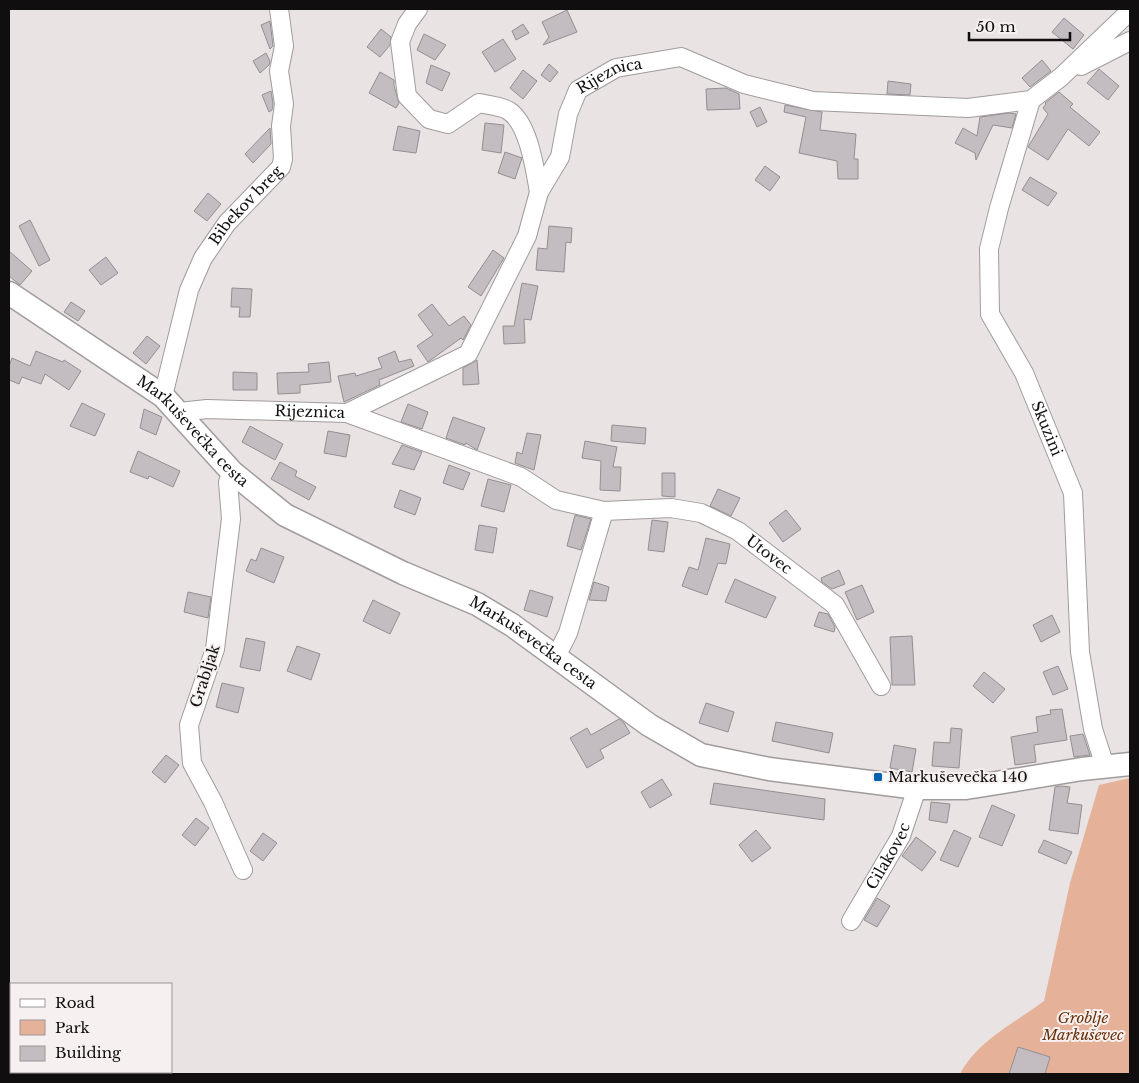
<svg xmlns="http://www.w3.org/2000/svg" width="1139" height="1083" viewBox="0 0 1139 1083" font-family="'Libre Baskerville',serif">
	<rect width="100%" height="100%" fill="#eae3e4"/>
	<path fill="#e5b299" d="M1130 778V1074H960C978 1040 1015 1023 1044 1001L1070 883 1099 785Z"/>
	<g fill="#c3bdc1" stroke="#938e91">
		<path d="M567 10 577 32 543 45 549 37 542 22Z"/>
		<path d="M1064 18 1084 35 1073 49 1052 32Z"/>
		<path d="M270 21 273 46 270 49 261 25Z"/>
		<path d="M523 24 529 33 516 40 512 31Z"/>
		<path d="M381 29 391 37 390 45 380 57 367 47Z"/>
		<path d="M424 34 446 45 435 60 417 50Z"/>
		<path d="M503 39 516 59 495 72 482 52Z"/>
		<path d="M266 53 270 61 269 65 260 73 253 61Z"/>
		<path d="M1042 60 1051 71 1030 87 1022 78Z"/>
		<path d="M549 64 558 72 550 82 541 75Z"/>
		<path d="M431 65 450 73 442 91 426 83Z"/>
		<path d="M1099 69 1119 86 1108 100 1087 83Z"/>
		<path d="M523 70 537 81 523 99 510 88Z"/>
		<path d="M380 72 394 80V86L399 103 396 108 369 93Z"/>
		<path d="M888 81 911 84 910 95 887 94Z"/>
		<path d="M726 88 739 94 740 109 707 110 706 89Z"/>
		<path d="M271 91 273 104 272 110 269 112 262 95Z"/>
		<path d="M1059 92 1073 104 1070 107 1100 132 1089 146 1068 129 1048 160 1028 147 1048 114 1043 108 1046 104 1045 103Z"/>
		<path d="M785 105 822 112 820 130 856 134 854 159H858V179H838L837 161 799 153 806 117 784 112Z"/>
		<path d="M760 107 767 122 757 127 750 112Z"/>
		<path d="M1009 113 1016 114 1012 128 993 125 976 160 975 153 955 143 963 128 977 136 980 117Z"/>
		<path d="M485 123 504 125 501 153 482 150Z"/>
		<path d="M398 126 420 131 416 153 393 150Z"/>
		<path d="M270 128 271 144 253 163 245 154Z"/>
		<path d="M505 152 522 158 515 179 498 173Z"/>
		<path d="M765 166 780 177 770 191 755 180Z"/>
		<path d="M1030 177 1057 193 1048 206 1022 190Z"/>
		<path d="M208 193 221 204 207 221 194 211Z"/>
		<path d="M30 220 50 260 39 266 19 226Z"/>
		<path d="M549 226 572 228 571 243 566 242 564 272 536 270 538 248 547 249Z"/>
		<path d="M493 250 504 258 481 296 468 287Z"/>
		<path d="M9 251 32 271 20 285 9 276Z"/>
		<path d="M106 257 118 273 101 285 89 270Z"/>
		<path d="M522 283 538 286 531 320 524 319 525 343 504 344 503 326H514Z"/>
		<path d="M232 288 252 289 250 317H239L240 307H231Z"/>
		<path d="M71 302 85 311 78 321 64 312Z"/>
		<path d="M432 304 449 326 464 316 471 325 463 340 461 338 428 362 417 346 433 335 418 315Z"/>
		<path d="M147 336 160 346 146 364 133 353Z"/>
		<path d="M36 351 63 362 64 360 81 371 69 390 45 374 41 384 22 377 19 384 9 380V366L12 358 30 366Z"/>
		<path d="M395 351 399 362 411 359 414 366 379 380 380 385 344 402 338 376 355 373 356 376 382 368 378 358Z"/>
		<path d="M477 360 479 384 463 385V368Z"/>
		<path d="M329 362 331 382 300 385V393L278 394 277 373 309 372 308 364Z"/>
		<path d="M233 372 257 373V390H233Z"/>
		<path d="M82 403 105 414 95 436 70 426Z"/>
		<path d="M408 404 428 412 422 429 401 422Z"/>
		<path d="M144 409 162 417 156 435 140 428Z"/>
		<path d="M453 417 485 428 477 450 466 443 465 445 446 438Z"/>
		<path d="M612 425 646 428 645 444 611 441Z"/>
		<path d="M250 426 283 444 275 460 242 442Z"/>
		<path d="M328 431 350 435 346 457 324 453Z"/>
		<path d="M527 433 541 435 534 470 515 463 517 452 522 454Z"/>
		<path d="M585 441 617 447 613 467H621L620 491 600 490 601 461 582 458Z"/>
		<path d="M402 445 422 452 414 470 392 464Z"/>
		<path d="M138 451 180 471 173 487 149 476 148 479 130 472Z"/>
		<path d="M280 462 297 471 295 476 316 487 309 500 271 479Z"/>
		<path d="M449 465 470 473 463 490 443 483Z"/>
		<path d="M662 473H675V497L662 496Z"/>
		<path d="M488 479 511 485 504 512 481 506Z"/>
		<path d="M718 489 740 498 731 516 710 506Z"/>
		<path d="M400 490 421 498 415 515 394 507Z"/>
		<path d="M786 510 801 529 783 542 769 523Z"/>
		<path d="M575 515 591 519 581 550 567 546Z"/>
		<path d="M652 520 668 522 664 552 648 550Z"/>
		<path d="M479 525 497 528 493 553 475 550Z"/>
		<path d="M706 538 730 544 726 564 718 563 707 595 682 586 689 567 698 570Z"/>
		<path d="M261 548 284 557 274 583 246 571 251 559 256 561Z"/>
		<path d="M839 570 845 584 832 589 822 582 821 578Z"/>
		<path d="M735 579 776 597 766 618 725 602Z"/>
		<path d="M594 582 609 587 606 601 589 600Z"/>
		<path d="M862 585 874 612 857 620 845 592Z"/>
		<path d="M530 590 553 597 547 617 524 610Z"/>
		<path d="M188 592 211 597 208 618 184 612Z"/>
		<path d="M373 600 400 613 390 634 363 621Z"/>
		<path d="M819 612 828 614 835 627 834 632 814 626Z"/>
		<path d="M1052 615 1060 632 1041 642 1033 625Z"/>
		<path d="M912 636 915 685H892L890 637Z"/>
		<path d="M246 638 265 642 260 671 240 667Z"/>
		<path d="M297 646 320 654 311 680 287 671Z"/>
		<path d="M1058 666 1068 689 1053 695 1043 672Z"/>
		<path d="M984 672 1005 689 993 703 973 686Z"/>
		<path d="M222 683 244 688 238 713 216 707Z"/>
		<path d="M706 703 734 712 728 732 699 723Z"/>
		<path d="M1062 709 1067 740 1034 745 1036 762 1015 765 1011 737 1038 732 1036 717 1051 714 1050 710Z"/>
		<path d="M619 719 624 723 630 733 600 750 604 758 587 768 570 738 587 728 591 735Z"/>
		<path d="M776 722 833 733 829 753 772 741Z"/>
		<path d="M951 728 962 729 959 768 932 766 934 742 950 743Z"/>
		<path d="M1083 734 1090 755 1074 757 1070 736Z"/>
		<path d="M894 745 916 749 912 772 890 768Z"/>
		<path d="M166 755 179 765 165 783 152 772Z"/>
		<path d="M662 779 672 795 650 808 641 792Z"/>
		<path d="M714 783 825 799 824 820 710 804Z"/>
		<path d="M1061 786 1070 787 1067 803 1082 805 1078 834 1049 830 1055 787Z"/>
		<path d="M931 802 950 804 947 823 929 820Z"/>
		<path d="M992 805 1015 815 1002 846 979 837Z"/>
		<path d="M196 818 209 828 195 846 182 835Z"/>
		<path d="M756 830 771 848 752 862 739 845Z"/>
		<path d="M954 830 971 838 958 867 940 860Z"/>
		<path d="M263 833 277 843 263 861 250 851Z"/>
		<path d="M916 837 936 852 922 871 902 856Z"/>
		<path d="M1044 840 1072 852 1066 864 1038 852Z"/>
		<path d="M877 898 890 906 877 927 864 920Z"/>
		<path d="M1018 1047 1050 1057 1045 1074H1009Z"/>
	</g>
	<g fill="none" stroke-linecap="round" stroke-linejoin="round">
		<g stroke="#a19b9c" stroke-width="20">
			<g id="minor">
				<path d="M418 9 407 24 400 42 407 96 429 119 448 124 479 103C487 105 502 106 509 111 529 124 535 170 539 192"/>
				<path d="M1081 66 1130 41"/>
				<path id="s1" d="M1031 100 999 208 989 249 990 314 1024 373 1073 493 1080 652 1093 729 1105 766"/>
				<path id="s2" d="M163 396 189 290 203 258 227 223 281 167 283 159 281 126 284 104 279 71 284 46 279 9"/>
				<path id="s3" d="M179 412 207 409 347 413 468 354 527 236 539 192 560 157 568 114 578 90 616 68 681 57 744 84 813 101 968 108 1031 100 1061 77 1130 11"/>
				<path id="s4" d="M347 413 521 477 556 500 604 511 671 508 701 513 738 531 835 605 881 686"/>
				<path d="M232 472 228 482 231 519 215 649 189 725 192 763 213 802 243 870"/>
				<path d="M556 657 568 633 604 511"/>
				<path id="s5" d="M851 921 901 836 917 788"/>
			</g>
		</g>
		<g stroke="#a19b9c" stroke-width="25">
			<g id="major">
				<path id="s6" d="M9 293 163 396 232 472 285 515 403 573 477 604 512 625 649 725 701 755 769 769 917 788H966L1082 769 1130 764"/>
			</g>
		</g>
		<use href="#minor" stroke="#fff" stroke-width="18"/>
		<use href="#major" stroke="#fff" stroke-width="22"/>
	</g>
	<rect fill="#0162af" stroke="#f7f0f1" stroke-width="2" x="873" y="772" width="10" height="10" rx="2.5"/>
	<g text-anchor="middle" stroke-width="4" stroke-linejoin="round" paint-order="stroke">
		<g font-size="15" fill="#110e0f" stroke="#f7f0f1">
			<text dy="5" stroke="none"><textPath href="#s3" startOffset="626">Rijeznica</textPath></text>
			<text dy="5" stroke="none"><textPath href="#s2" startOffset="212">Bibekov breg</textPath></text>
			<text dy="5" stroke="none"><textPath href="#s3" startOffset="131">Rijeznica</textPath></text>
			<text dy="5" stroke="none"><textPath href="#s1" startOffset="348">Skuzini</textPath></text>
			<text dy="5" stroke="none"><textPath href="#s6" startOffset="231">Markuševečka cesta</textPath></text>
			<text dy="5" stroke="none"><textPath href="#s4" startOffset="454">Utovec</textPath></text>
			<text dy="5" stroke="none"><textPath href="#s6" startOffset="636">Markuševečka cesta</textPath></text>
			<text transform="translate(205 676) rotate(-72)" y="5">Grabljak</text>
			<text dy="5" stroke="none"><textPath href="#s5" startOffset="75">Cilakovec</textPath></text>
		</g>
		<g font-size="15" fill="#110e0f" stroke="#f7f0f1" text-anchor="start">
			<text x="888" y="782">Markuševečka 140</text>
		</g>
		<g font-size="15" font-style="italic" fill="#6b3009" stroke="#f7f0f1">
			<text x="1083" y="1023">Groblje<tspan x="1083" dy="17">Markuševec</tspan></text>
		</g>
	</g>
	<rect width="1139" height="1083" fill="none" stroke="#110e0f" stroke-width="20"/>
	<rect x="10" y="983" width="162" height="90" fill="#f7f0f1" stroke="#9b9697"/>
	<rect x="20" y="999" width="25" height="8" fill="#ffffff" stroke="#9b9697"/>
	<text x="55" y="1008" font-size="15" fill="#110e0f">Road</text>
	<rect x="20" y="1020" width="25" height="15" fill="#e5b299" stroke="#9b9697"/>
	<text x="55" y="1033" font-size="15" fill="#110e0f">Park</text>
	<rect x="20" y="1046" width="25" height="15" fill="#c3bdc1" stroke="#9b9697"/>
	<text x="55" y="1058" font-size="15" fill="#110e0f">Building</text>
	<path d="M969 32v8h101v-8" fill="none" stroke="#110e0f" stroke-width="2.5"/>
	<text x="976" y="32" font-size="15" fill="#110e0f" stroke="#f7f0f1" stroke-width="4" paint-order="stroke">50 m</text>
</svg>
